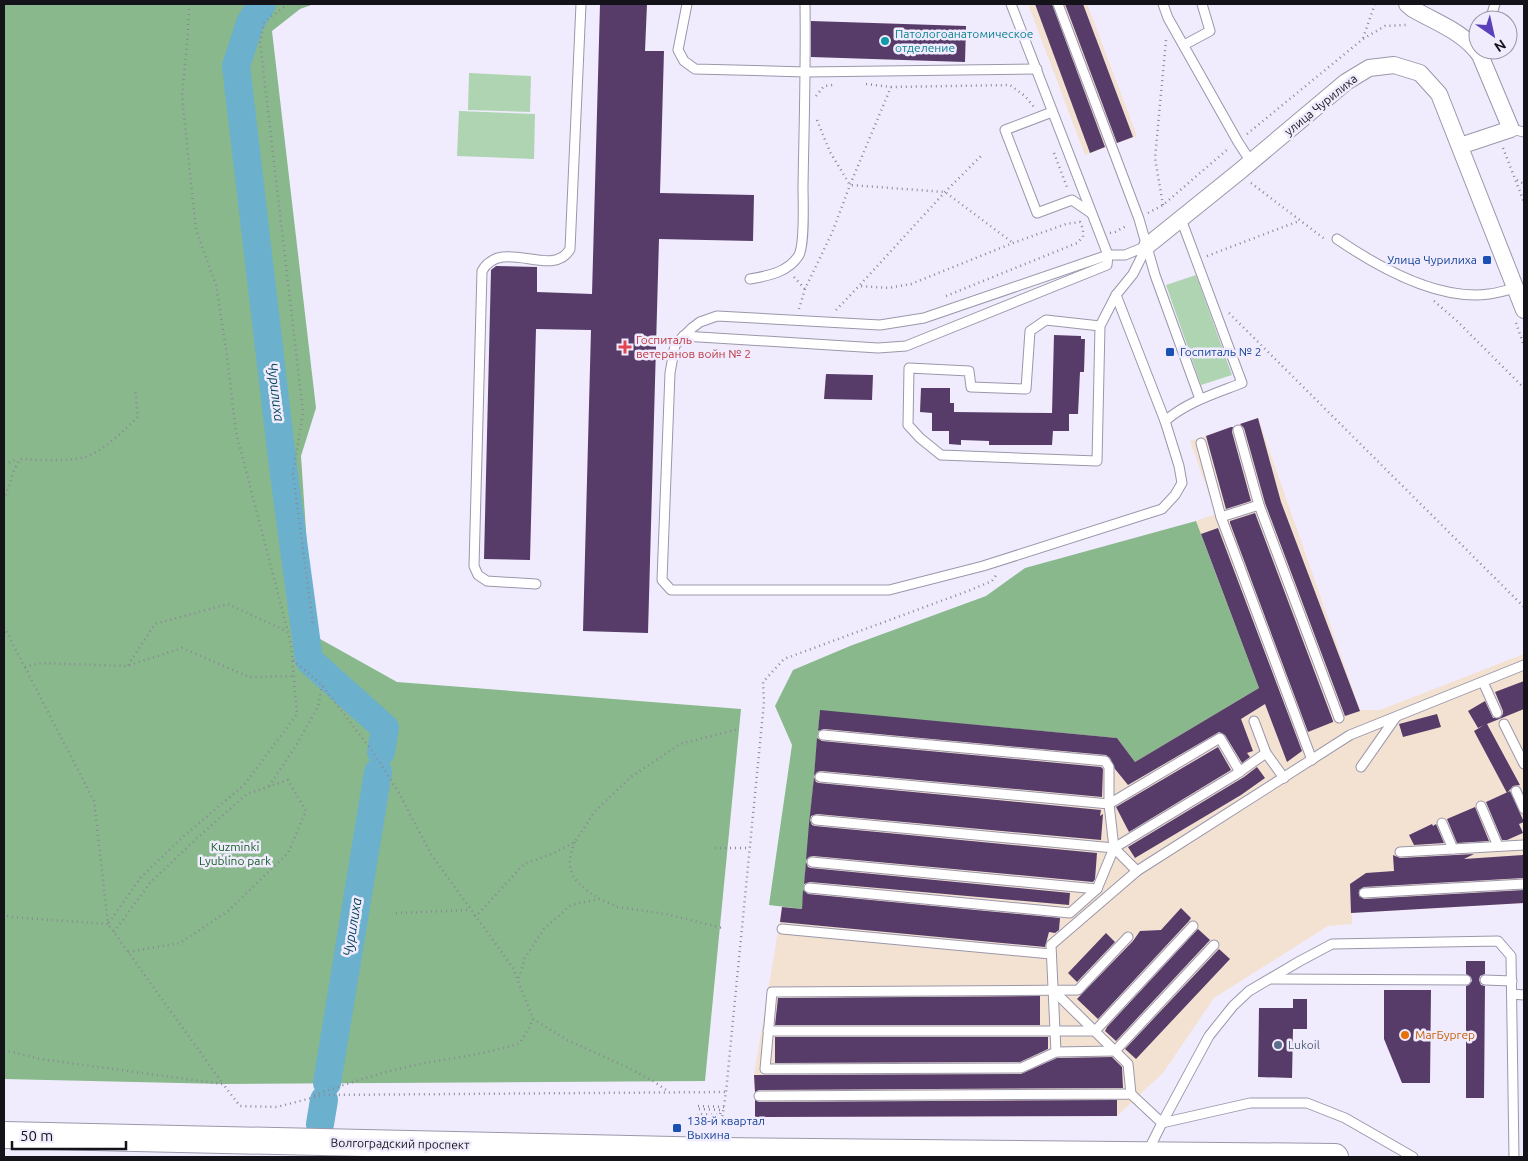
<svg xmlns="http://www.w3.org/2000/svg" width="1528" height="1161" viewBox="0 0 1528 1161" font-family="Ubuntu,sans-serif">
	<rect width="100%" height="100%" fill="#f0ecfe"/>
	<g fill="#f3e2d1">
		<path d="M1028 4H1087L1137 136 1085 155Z"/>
		<path d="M1258 418 1360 710H1380L1524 654V903L1352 913V924L1328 926 1214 998 1163 1073 1117 1116 755 1117 754 1075 782 907 802 909 820 710 1259 688 1196 521 1216 514 1190 441Z"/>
	</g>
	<g fill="#afd4b1">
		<path d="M469 73 531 76 530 112 468 110Z"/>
		<path d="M459 111 535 114 534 159 457 156Z"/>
		<path d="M1196 275 1232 375 1201 385 1166 285Z"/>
	</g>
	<g fill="#88b88b">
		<path d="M4 4H314L300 9 272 31 316 408 301 456 313 635 397 682 741 709 705 1081 223 1084 4 1079Z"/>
		<path d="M1196 521 1259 688 1135 762 1117 738 820 711 802 909 769 905 792 745 775 706 793 670 850 646 986 596 1025 568Z"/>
	</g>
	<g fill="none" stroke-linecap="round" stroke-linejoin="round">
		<g stroke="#6bb1ce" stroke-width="28">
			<path d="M262 4 250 23 236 66 283 467 309 660 385 728 381 752"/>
			<path d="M327 1083 378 772"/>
			<path d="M320 1124 324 1100"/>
		</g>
	</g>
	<g fill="#573c6a">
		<path d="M600 4H647L645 51H664L660 193 754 195 753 241 659 239 648 633 583 631 591 330 536 329 530 560 484 559 491 270 496 266 537 267V292L592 294Z"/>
		<path d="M1035 4H1052L1105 147 1090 153Z"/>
		<path d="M1065 4H1083L1133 137 1117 143Z"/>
		<path d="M811 21 966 26 965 62 811 57Z"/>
		<path d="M1054 335 1081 336V339H1085L1084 372H1080L1078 414H1069V431H1053L1052 445H989V441L961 440V445L949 444V431H932V413L920 412 921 388H950V403H954V412L1052 413Z"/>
		<path d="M826 374 873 375 872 400 824 399Z"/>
		<path d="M1258 418 1281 502 1360 711 1345 716 1265 503 1244 428 1240 424Z"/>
		<path d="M1231 427H1233L1232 432 1251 501 1226 509 1206 436Z"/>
		<path d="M1255 513 1333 721V722L1308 732 1230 523V521Z"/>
		<path d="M1218 528 1302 751 1287 762 1265 704 1241 719 1253 751 1247 753 1250 757 1242 763 1225 735 1219 732 1128 785 1115 769 1110 758 1106 755 824 729 818 731 820 710 1117 738 1135 762 1259 688 1201 534Z"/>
		<path d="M1524 681V709L1487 724 1520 785 1513 786 1507 793 1474 731 1484 725 1478 728 1468 711 1485 701 1493 718H1500L1503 714V711L1495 692Z"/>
		<path d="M1437 714 1441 727 1403 737 1399 724Z"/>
		<path d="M817 738 822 741 1101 767 1103 769 1102 797 821 771 817 772 814 776Z"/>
		<path d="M1218 747 1231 770 1129 832 1116 807Z"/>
		<path d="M1257 767 1265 778 1241 795 1135 858 1128 847 1244 777Z"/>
		<path d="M814 777 816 782 819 783 1101 810 1100 816 1103 814 1101 840 817 814 811 816 810 820 812 825 815 826 1097 853 1095 879 1093 882 813 856 809 857 806 860 809 824Z"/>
		<path d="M1510 791 1524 822 1519 824 1523 833 1507 840H1502L1486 802Z"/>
		<path d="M1475 807 1489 841 1457 843 1447 819Z"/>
		<path d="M1432 824 1433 826 1436 824 1444 843 1414 845 1409 835Z"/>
		<path d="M1474 854 1464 859 1523 855 1524 878 1364 887 1359 890V896L1364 899 1524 890V903L1351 913 1350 884 1366 873 1394 871 1393 855 1400 858Z"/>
		<path d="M806 862 808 867 811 868 1070 893 1069 905 810 882 804 884Z"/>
		<path d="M803 890 808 894 1060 918 1059 930 1055 933 1049 932 1045 947 780 922 782 907 802 909Z"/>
		<path d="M1181 908 1191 918 1189 921 1098 1019 1077 999 1133 941 1140 931 1161 930Z"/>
		<path d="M1198 929 1210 940 1116 1041 1105 1031 1107 1027Z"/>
		<path d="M1106 933 1115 942 1077 982 1068 973Z"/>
		<path d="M1219 949 1230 959 1136 1059 1125 1049Z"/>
		<path d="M1466 961H1485V974L1480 976 1479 980 1481 985 1485 986 1484 1098H1466V986L1469 985 1472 981 1471 977 1466 974Z"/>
		<path d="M1384 990H1431L1430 1083H1402L1384 1039Z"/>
		<path d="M1040 996V1025H775L778 998Z"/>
		<path d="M1293 999H1307V1029H1293L1292 1078 1258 1077 1259 1008H1293Z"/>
		<path d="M775 1037H1048V1049L1020 1062 775 1063Z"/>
		<path d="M1112 1057 1122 1067 1123 1088 759 1090 755 1092 754 1075 1021 1074 1057 1058Z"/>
		<path d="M755 1100 759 1102 1117 1100V1116L755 1117Z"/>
	</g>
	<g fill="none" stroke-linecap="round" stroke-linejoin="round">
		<g stroke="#9b97ab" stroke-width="11">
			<g id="service">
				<path d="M687 4 678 50 684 61 695 69 806 72 1037 69"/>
				<path d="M1058 4 1139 219 1155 275 1200 399"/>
				<path d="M1163 4 1168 18 1238 142 1251 162"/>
				<path d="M1490 20 1495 4"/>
				<path d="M1184 45 1210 31 1202 4"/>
				<path d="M1052 112 1005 130 1037 213 1072 200 1091 213"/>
				<path d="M1511 129 1524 132"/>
				<path d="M1337 239C1378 267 1438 301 1489 294 1498 293 1507 290 1516 288"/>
				<path d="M1147 246 1133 274 1116 295 1165 421 1179 466 1182 483 1175 495 1162 509 983 566 889 590H671L662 580 670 373 675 345 692 328 700 322 717 316 880 325 924 318 1108 255H1125Z"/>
				<path d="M750 279C768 276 789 272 799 255 805 243 803 201 803 187 804 126 806 65 805 4"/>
				<path d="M1100 326 1046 320 1030 331 1026 389 971 387 969 371 909 368 908 425 920 438 941 455 1097 461 1100 326 1116 295"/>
				<path d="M683 336 878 348 906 346 1107 265 1108 255 1011 4"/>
				<path d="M1165 421C1187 402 1214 394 1242 383L1181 219"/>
				<path d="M1238 430 1259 505 1339 718"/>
				<path d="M1201 443 1221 517 1312 760"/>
				<path d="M1221 517 1259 505"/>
				<path d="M536 584 487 581 478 575 474 566 482 271C502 236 553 280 570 249L581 4"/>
				<path d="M1483 682 1497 713"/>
				<path d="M1254 721 1266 753 1284 778"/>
				<path d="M1504 724 1524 764"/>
				<path d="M823 735 1105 761 1109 767V804L1114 848 1137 871"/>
				<path d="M1361 767 1396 717"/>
				<path d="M820 777 1109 804 1220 738 1240 772"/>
				<path d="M1516 791 1524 809"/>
				<path d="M1481 806 1498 846"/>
				<path d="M816 820 1114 848 1235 775 1266 753"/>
				<path d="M1442 823 1453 849"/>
				<path d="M1400 852 1524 845"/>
				<path d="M812 862 1097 889"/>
				<path d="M809 888 1070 913 1097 889 1114 848"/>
				<path d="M1364 893 1524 884"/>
				<path d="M782 929 1051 954"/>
				<path d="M1128 937 1078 990 772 992 765 1069 1021 1068 1056 1052 1115 1051 1214 945"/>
				<path d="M1271 979 1466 980"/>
				<path d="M1485 980 1512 981"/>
				<path d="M1053 990 1128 1064 1131 1094"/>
				<path d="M1512 994 1524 995"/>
				<path d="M768 1031H1095L1193 926"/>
				<path d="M1056 1052 1051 945 1137 871 1350 735 1524 665"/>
				<path d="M759 1096 1131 1094 1162 1123 1147 1153"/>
				<path d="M1162 1123 1209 1036 1233 1006 1249 991 1300 961 1332 944 1498 941 1511 956 1514 1157"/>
				<path d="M1162 1123 1250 1103H1307L1345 1118 1413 1157"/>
			</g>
		</g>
		<g stroke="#9b97ab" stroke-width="18">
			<g id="minor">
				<path d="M1407 4 1413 9C1437 23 1464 32 1480 55L1511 129 1460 146"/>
				<path d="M1147 246 1240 171 1346 82 1369 68 1394 65 1420 73 1439 94 1524 310"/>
			</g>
		</g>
		<g stroke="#9b97ab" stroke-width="28">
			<path id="primary" d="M4 1135 718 1151 1335 1157"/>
		</g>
		<g stroke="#8b8895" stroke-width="2.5" stroke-dasharray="1 4" stroke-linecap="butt">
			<path d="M189 4 188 32 182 97 196 230 216 285 226 349 236 432 291 644 297 714 244 785 184 836 141 877 108 924 223 1084"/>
			<path d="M288 4 264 22 260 42 303 412 293 474 313 625"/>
			<path d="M1363 38 1375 4"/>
			<path d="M866 84 891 87 1010 85 1025 96 1034 107"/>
			<path d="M816 96 824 86 833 85"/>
			<path d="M817 120 830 152 850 185 945 192 1013 243"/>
			<path d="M1247 134 1363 39 1385 26 1407 25"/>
			<path d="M1503 148 1524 202"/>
			<path d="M1054 153 1068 190"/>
			<path d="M1517 180 1524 184"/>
			<path d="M1251 183 1326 240"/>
			<path d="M1163 205 1155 158 1166 40"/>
			<path d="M1148 213 1163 205 1229 148"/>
			<path d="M1110 233 1115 232 1128 225"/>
			<path d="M1207 256 1299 221"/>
			<path d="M794 277 805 289"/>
			<path d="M946 296 1077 243 1083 237V229L1080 222 1066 224 1013 243 911 284 888 288 859 286 945 192 981 156"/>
			<path d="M1434 301 1457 321 1524 388"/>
			<path d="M799 309 805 289 832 233 850 185 891 87"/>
			<path d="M836 310 859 286"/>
			<path d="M1229 313 1524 607"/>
			<path d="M1516 323 1524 346"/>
			<path d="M4 464 18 459"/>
			<path d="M4 500 14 470 20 459C41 460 64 462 85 457 103 452 125 429 138 417L135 390"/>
			<path d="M4 627 94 801 108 924 10 917 4 915"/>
			<path d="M293 660 322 685 373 752 399 793 431 854 513 968 533 1019 569 1041 625 1066 653 1081 669 1092"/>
			<path d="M128 665 155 624 228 604 286 631"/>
			<path d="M25 667 41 663 127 666 182 648 249 677 293 676"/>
			<path d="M269 786 295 747 318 707 322 685"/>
			<path d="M575 842C562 873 575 882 599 899"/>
			<path d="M715 848H750"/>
			<path d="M396 913 470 910"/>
			<path d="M474 916 479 913 524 864 554 853 575 842 595 811 631 777 680 744 739 729"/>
			<path d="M114 932 150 883 197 838 247 794 288 780 306 811 288 853 228 911 180 943 128 952"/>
			<path d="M519 978 525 958 544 929 571 905 599 899 618 907 666 914 722 928"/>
			<path d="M4 1050 40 1059 223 1084 240 1106 277 1107 323 1095 726 1092"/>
			<path d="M314 1095C346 1084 378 1073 411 1066 447 1058 485 1055 520 1043L530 1026 533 1019"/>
			<path d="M724 1107 698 1106V1109L721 1110 720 1115 698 1114V1118L722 1119 726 1092 764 702 763 682 784 659 968 591 992 581 997 574"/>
		</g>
		<use href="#service" stroke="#fff" stroke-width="9"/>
		<use href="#minor" stroke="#fff" stroke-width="16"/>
		<use href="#primary" stroke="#fff" stroke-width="26"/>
	</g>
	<circle fill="#0f9aa8" stroke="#f0ecfe" stroke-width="2" cx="885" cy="41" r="5"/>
	<g fill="#1a4fb4" stroke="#f0ecfe" stroke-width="2">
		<rect x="1482" y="255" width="10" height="10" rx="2.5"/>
		<rect x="1165" y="347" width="10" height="10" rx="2.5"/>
		<rect x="672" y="1123" width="10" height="10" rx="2.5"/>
	</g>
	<path fill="#e0444e" stroke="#f0ecfe" stroke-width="2" d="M622.5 339.5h5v5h5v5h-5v5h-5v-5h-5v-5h5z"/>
	<circle fill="#e8710a" stroke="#f0ecfe" stroke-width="2" cx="1405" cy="1035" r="5"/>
	<circle fill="#5c6f8a" stroke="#f0ecfe" stroke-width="2" cx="1278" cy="1045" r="5"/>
	<g text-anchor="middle" stroke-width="5" stroke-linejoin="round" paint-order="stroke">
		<g font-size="12" fill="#0d838f" stroke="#f0ecfe" text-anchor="start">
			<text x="895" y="38">Патологоанатомическое<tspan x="895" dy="14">отделение</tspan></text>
		</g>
		<g font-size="12" fill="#15131a" stroke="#f0ecfe">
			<text transform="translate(1321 105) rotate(-39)" y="4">улица Чурилиха</text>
			<text transform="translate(400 1144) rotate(1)" y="4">Волгоградский проспект</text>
		</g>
		<g font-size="12" fill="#164399" stroke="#f0ecfe" text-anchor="start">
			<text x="1477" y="264" text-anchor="end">Улица Чурилиха</text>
			<text x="1180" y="356">Госпиталь № 2</text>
			<text x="687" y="1125">138-й квартал<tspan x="687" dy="14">Выхина</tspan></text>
		</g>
		<g font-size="12" fill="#be3a42" stroke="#f0ecfe" text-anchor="start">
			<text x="636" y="344">Госпиталь<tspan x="636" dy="14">ветеранов войн № 2</tspan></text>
		</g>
		<g font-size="12" fill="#165d24" stroke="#f0ecfe">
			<text x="235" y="851">Kuzminki<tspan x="235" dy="14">Lyublino park</tspan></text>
		</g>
		<g font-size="12" fill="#c56008" stroke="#f0ecfe" text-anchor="start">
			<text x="1415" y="1039">МагБургер</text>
		</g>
		<g font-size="12" fill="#4e5e75" stroke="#f0ecfe" text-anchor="start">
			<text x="1288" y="1049">Lukoil</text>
		</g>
		<g font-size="14" font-style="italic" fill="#0d4a5e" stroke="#f0ecfe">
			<text transform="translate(276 392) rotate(83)" y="5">Чурилиха</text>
			<text transform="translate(352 927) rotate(-81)" y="5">Чурилиха</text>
		</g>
	</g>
	<rect width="1528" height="1161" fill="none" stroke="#15131a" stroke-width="10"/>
	<g transform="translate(1493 35) rotate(146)"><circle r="24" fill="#f0ecfe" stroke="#9895a3"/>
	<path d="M0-4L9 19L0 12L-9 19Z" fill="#5a40b9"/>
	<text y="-8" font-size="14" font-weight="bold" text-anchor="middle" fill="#15131a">N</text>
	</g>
	<path d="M12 1141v8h114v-8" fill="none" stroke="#15131a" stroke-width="2.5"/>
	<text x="20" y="1141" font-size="15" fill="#15131a" stroke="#f0ecfe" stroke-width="4" paint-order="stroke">50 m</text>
</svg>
